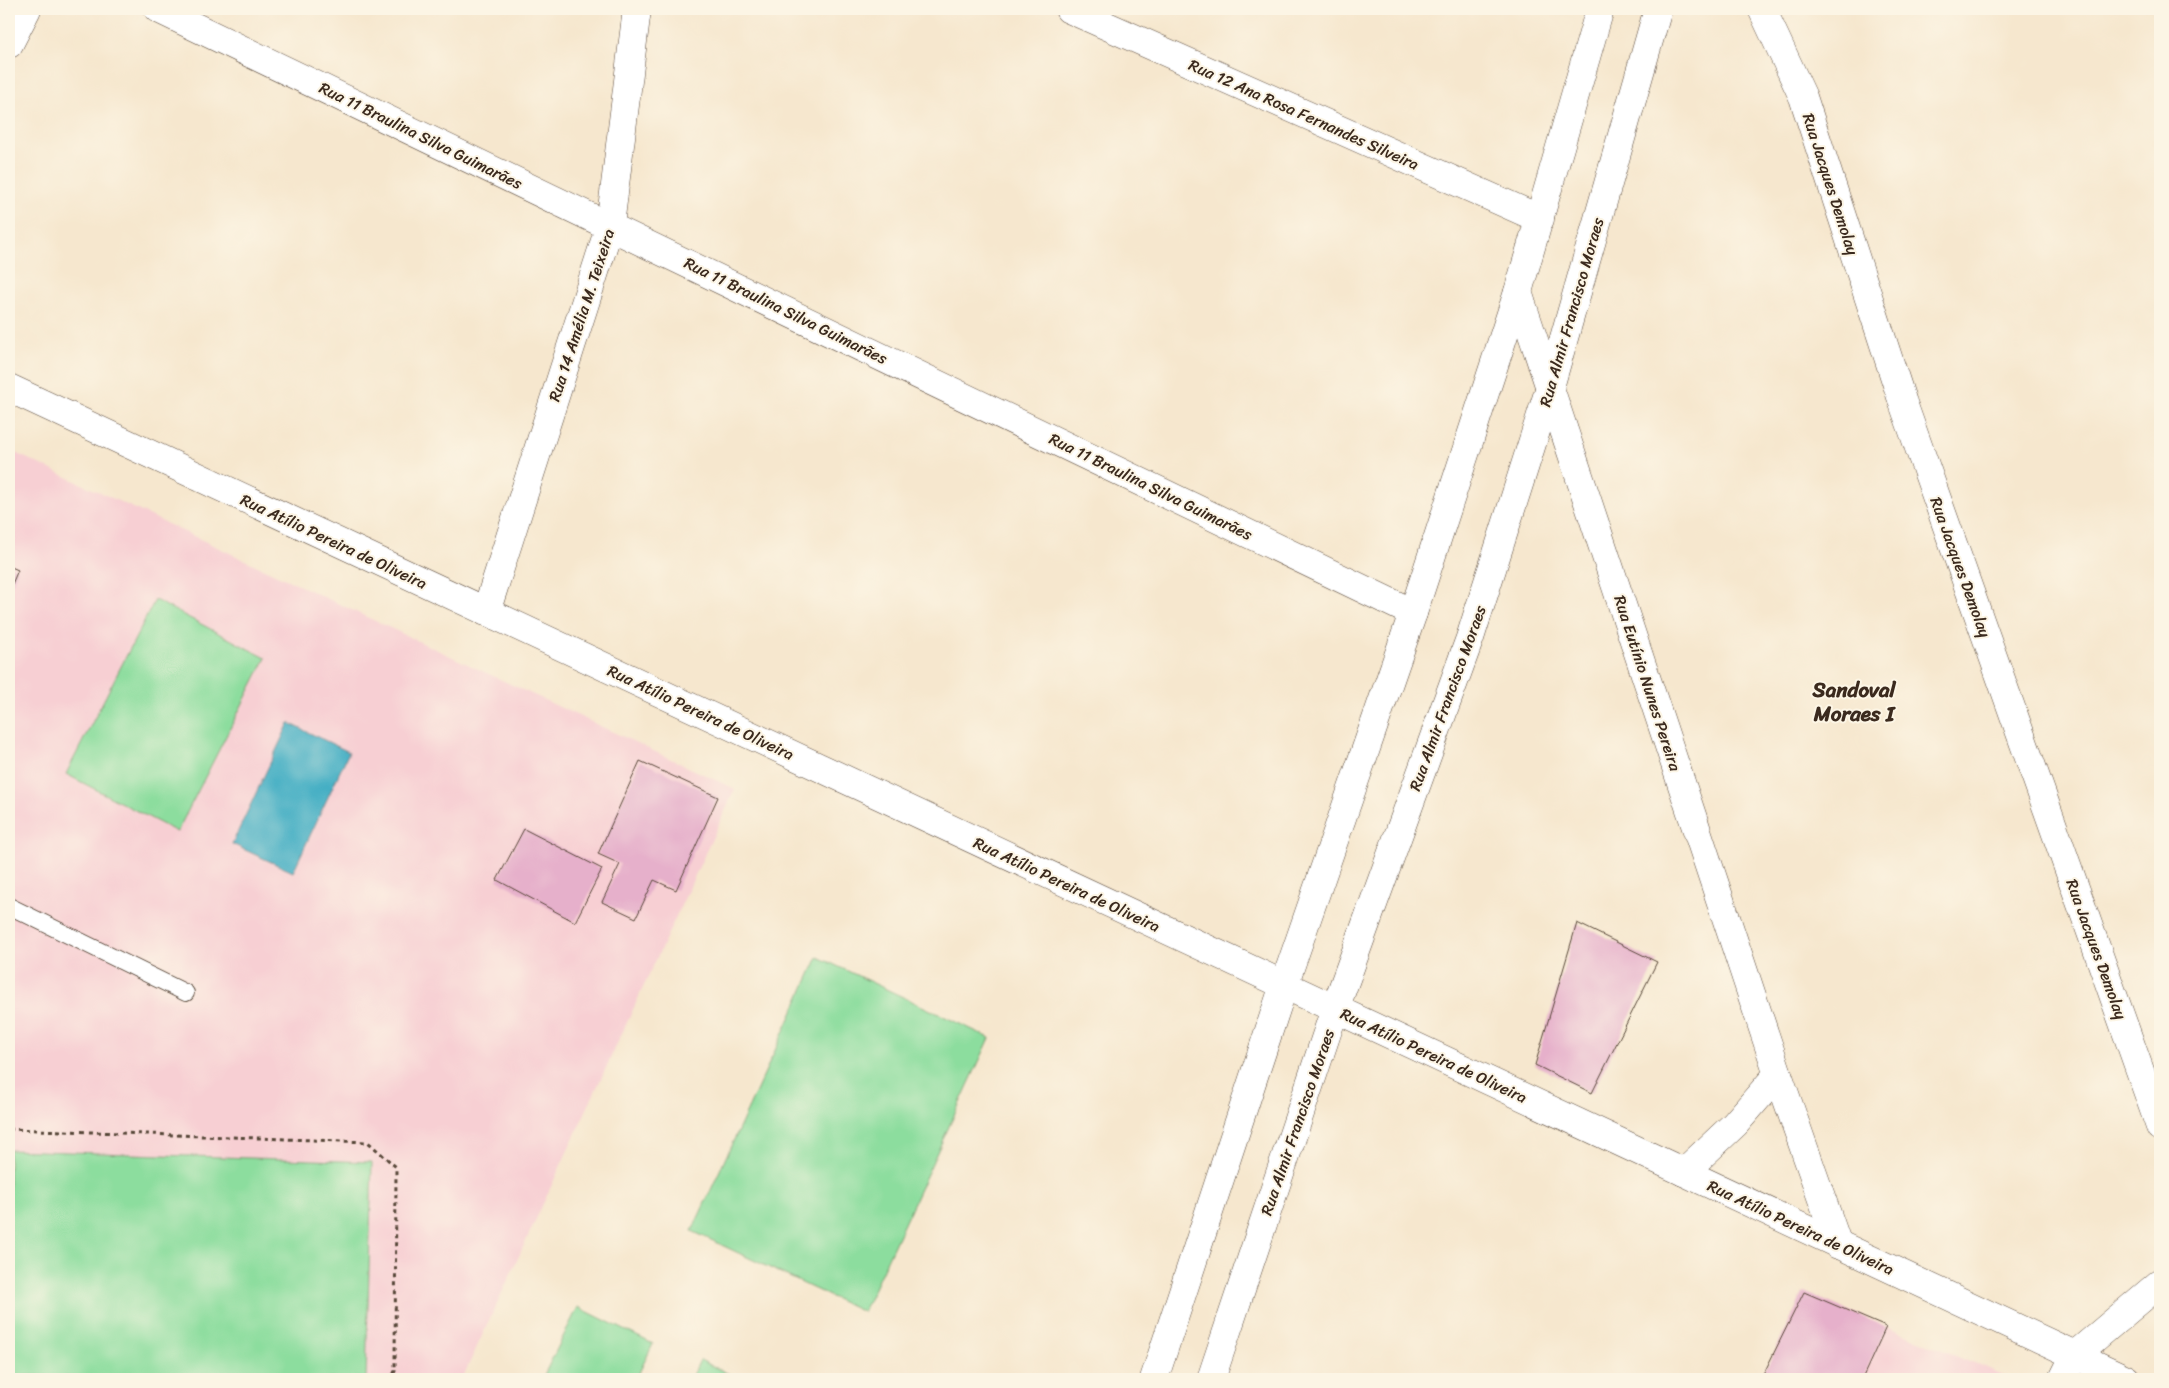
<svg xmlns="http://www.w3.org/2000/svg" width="2169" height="1388" viewBox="0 0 2169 1388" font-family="Sriracha,sans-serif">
	<rect width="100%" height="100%" fill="#fcf5e5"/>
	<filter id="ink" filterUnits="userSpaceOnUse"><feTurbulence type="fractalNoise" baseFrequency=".02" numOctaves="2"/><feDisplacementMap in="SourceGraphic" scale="10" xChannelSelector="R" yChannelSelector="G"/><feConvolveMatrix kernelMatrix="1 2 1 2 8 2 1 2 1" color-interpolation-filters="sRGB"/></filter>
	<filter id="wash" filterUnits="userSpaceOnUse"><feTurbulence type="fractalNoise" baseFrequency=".0096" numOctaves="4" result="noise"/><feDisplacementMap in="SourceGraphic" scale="20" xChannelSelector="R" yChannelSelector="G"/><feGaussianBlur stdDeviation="1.12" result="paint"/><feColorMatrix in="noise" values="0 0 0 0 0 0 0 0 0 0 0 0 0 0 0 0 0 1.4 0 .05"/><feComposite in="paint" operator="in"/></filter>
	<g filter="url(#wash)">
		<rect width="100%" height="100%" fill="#f6e7ce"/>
		<g fill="#f7cfd3">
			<path d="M9 450 735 789 462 1379H9Z"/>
			<path d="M1804 1292 2013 1379H1761Z"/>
		</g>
		<g fill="#8cdd9e" stroke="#64845e">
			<path d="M155 600 266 658 177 832 66 774Z"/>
			<path d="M818 957 990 1038 863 1312 692 1231Z"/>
			<path d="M9 1150 372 1162 366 1379H124L9 1375Z"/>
			<path d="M578 1307 653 1344 636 1379H542Z"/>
			<path d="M700 1360 739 1379H691Z"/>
		</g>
		<path fill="#45afc4" stroke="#406c71" d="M289 723 349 752 293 872 232 844Z"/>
		<g id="blocks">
			<g fill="#e6b0cb">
				<path d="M9 566 18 570 9 591Z"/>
				<path d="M640 761 718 797 676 890 654 880 636 918 602 902 620 864 598 854Z"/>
				<path d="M524 829 602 869 575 922 497 880Z"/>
				<path d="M1577 923 1657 962 1592 1093 1535 1065Z"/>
				<path d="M1804 1292 1886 1327 1862 1379H1761Z"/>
			</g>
		</g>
	</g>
	<g filter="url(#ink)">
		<use href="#blocks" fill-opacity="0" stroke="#574638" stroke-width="1"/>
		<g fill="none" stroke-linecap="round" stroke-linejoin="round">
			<g stroke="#574638" stroke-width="18">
				<path id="service" d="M9 906 186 993"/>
			</g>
			<g stroke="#574638" stroke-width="29">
				<g id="minor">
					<path d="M158 9 1413 613"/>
					<path d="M1069 9 1540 219"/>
					<path d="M1762 9 1803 97 1903 403 2160 1127"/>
					<path d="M9 44 27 9"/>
					<path d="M1518 292 1778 1074 1838 1245"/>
					<path d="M9 388 2126 1379"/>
					<path d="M486 612 610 225 637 9"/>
					<path d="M1684 1172 1735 1124 1778 1074"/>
					<path d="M1154 1379 1284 985 1413 613 1518 292 1600 9"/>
					<path d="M1211 1379 1335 1009 1470 638 1550 387 1658 9"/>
					<path d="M2063 1379 2075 1355 2160 1283"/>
				</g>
			</g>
			<path stroke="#574638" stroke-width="3" stroke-dasharray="4 4" stroke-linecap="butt" d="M9 1129 368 1142 396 1167 395 1371 391 1379"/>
			<use href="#service" stroke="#fff" stroke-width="16"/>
			<use href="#minor" stroke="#fff" stroke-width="28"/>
		</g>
	</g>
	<g text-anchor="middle" stroke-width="4" stroke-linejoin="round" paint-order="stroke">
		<g font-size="16" fill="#3b2a1e" stroke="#fcf5e5">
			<text transform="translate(1304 114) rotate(24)" y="6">Rua 12 Ana Rosa Fernandes Silveira</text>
			<text transform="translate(421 135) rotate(26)" y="6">Rua 11 Braulina Silva Guimarães</text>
			<text transform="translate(1831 184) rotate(72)" y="6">Rua Jacques Demolay</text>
			<text transform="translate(786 310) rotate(26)" y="6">Rua 11 Braulina Silva Guimarães</text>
			<text transform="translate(1571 312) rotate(-74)" y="6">Rua Almir Francisco Moraes</text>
			<text transform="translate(581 315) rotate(-72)" y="6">Rua 14 Amélia M. Teixeira</text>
			<text transform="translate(1151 486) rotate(26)" y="6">Rua 11 Braulina Silva Guimarães</text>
			<text transform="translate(334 541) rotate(25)" y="6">Rua Atílio Pereira de Oliveira</text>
			<text transform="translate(1961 567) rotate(70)" y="6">Rua Jacques Demolay</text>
			<text transform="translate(1648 683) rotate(72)" y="6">Rua Eutínio Nunes Pereira</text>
			<text transform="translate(1447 698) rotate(-70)" y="6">Rua Almir Francisco Moraes</text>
			<text transform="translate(701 712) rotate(25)" y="6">Rua Atílio Pereira de Oliveira</text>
			<text transform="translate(1067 884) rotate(25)" y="6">Rua Atílio Pereira de Oliveira</text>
			<text transform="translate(2097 949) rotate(70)" y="6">Rua Jacques Demolay</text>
			<text transform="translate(1434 1055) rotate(25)" y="6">Rua Atílio Pereira de Oliveira</text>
			<text transform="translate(1297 1122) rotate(-71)" y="6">Rua Almir Francisco Moraes</text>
			<text transform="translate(1801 1227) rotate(25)" y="6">Rua Atílio Pereira de Oliveira</text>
		</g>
		<g font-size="21" font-weight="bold" fill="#3b2a1e" stroke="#fcf5e5">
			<text x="1854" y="697">Sandoval<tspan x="1854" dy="24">Moraes I</tspan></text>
		</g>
	</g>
	<rect width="2169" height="1388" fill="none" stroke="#fcf5e5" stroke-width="30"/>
</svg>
